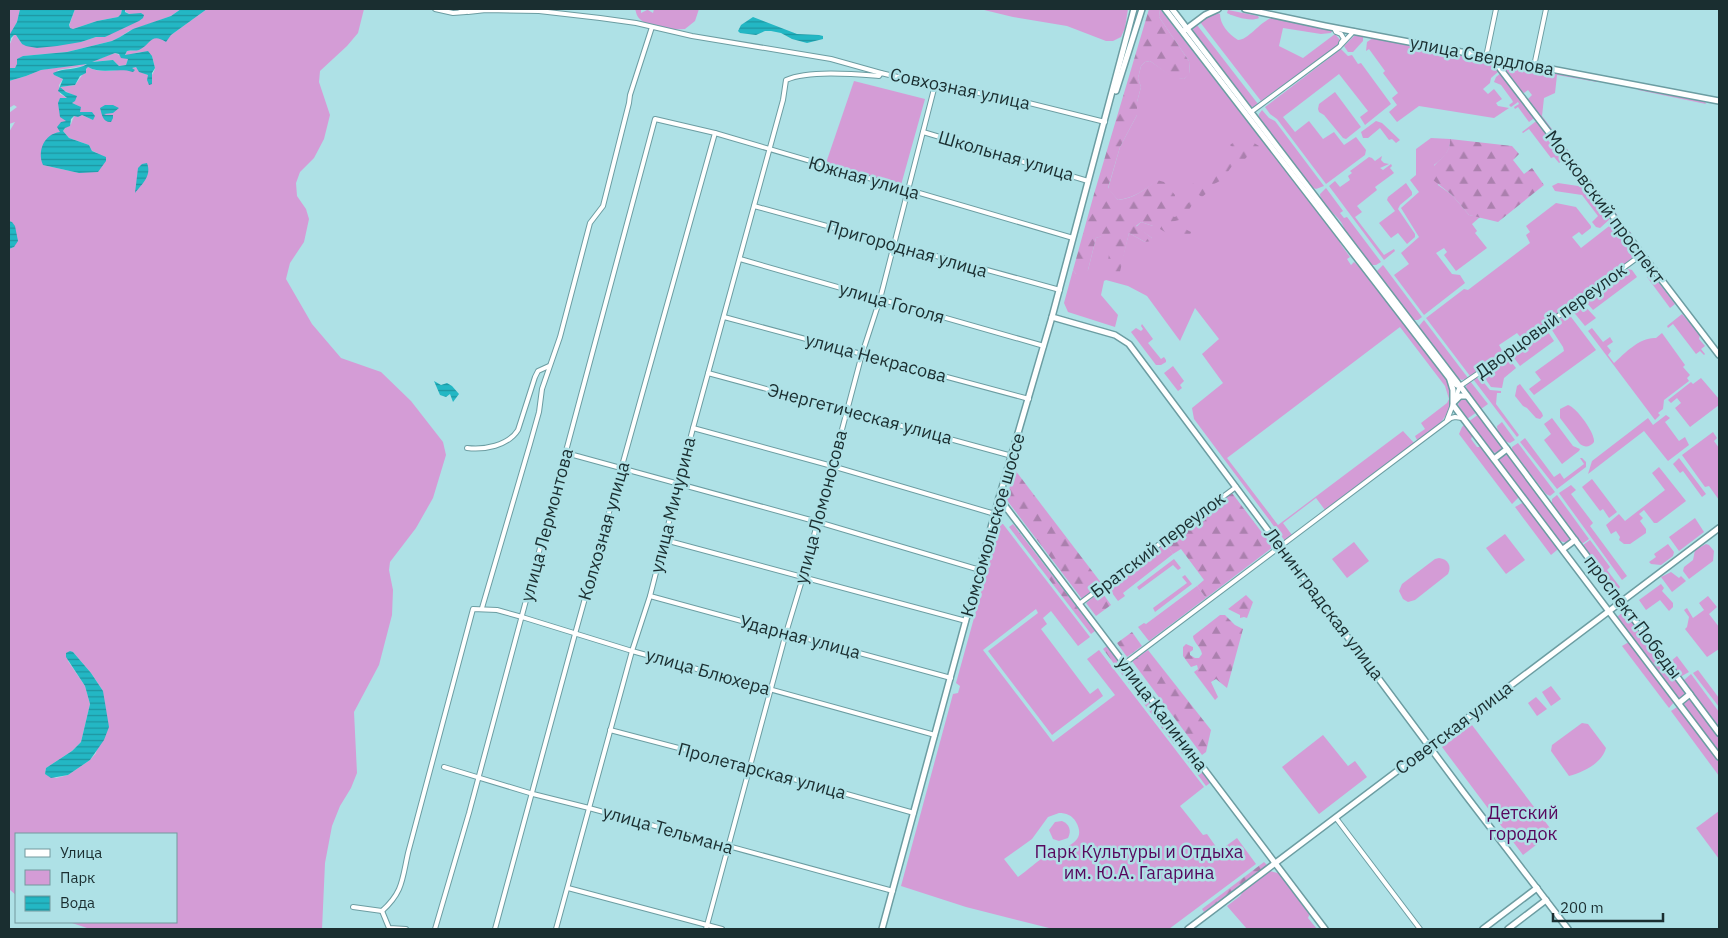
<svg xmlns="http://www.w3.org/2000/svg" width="1728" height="938" viewBox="0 0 1728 938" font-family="'IBM Plex Sans',sans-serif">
	<defs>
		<pattern id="forest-firs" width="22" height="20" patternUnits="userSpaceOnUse" patternTransform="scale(1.25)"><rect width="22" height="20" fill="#d49cd6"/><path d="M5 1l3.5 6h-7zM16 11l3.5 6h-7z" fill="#ab80ae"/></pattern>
		<pattern id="water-rules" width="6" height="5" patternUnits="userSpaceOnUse" patternTransform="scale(1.25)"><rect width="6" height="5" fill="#23b7c4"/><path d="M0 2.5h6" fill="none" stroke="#1e95a0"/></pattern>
	</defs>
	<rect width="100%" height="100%" fill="#aee1e6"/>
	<g fill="#d49cd6" fill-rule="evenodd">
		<path d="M9 9H20L17 22 9 37Z"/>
		<path d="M75 9H122L121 14 118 17 97 21 73 29 70 28 69 26Z"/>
		<path d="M125 9H181L171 16 129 31 120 37 112 41 67 52 23 56 15 68H9V46L14 35H16L22 44 81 42 96 37H105L120 28 129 14 125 11Z"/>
		<path d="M207 9H364L358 33 347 46 320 71 319 82 330 115 324 139 314 158 300 172 296 183 297 196 306 209 309 219 304 242 290 263 286 279 312 324 341 358 381 372 411 401 443 442 446 455 433 498 416 528 390 562 389 570 393 590 392 615 379 665 354 712 357 773 351 788 340 806 332 826 325 863 322 929H90L69 922H176V834H16V895L9 889V249L14 247 12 222 9 221V132L15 122 9 124V113L17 107 14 105 9 108V81L26 76 41 70 87 63 83 66 58 70 54 75 63 79 59 85 60 94 67 98 66 121 43 165 79 173 97 153 92 151 89 145 69 138 63 131 65 128 71 124 74 116 82 115 93 120 88 113 80 112 78 106 72 103 73 95 61 89 60 87 75 85 88 67C103 75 121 69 136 67L143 73 148 75 152 82C149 76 154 74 155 68L152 56 140 52 125 56 127 51 138 50 154 38 171 35ZM73 652 91 673 103 691 96 753 90 760 68 775 56 778 45 774 46 768 72 751 81 742 90 704 85 686 68 661Z"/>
		<path d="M635 9H641V13L649 9 648 10 653 13 654 9H699L695 21 685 29C672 30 647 29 638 17 636 14 636 11 635 9Z"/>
		<path d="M980 9H1128L1125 28 1121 37 1113 41H1106L1067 26 1013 17Z"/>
		<path d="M1160 9 1341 242 1340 243 1350 257 1347 259 1351 265 1354 262 1364 271 1444 376C1462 407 1442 424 1418 442L1415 436 1425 429 1421 423 1447 403 1449 399 1445 386 1400 327 1227 458 1278 525 1403 431 1415 444 1325 510 1316 498 1283 523 1292 535 1285 541 1194 419 1192 408 1223 383 1202 354 1219 339 1195 308 1180 341 1147 296 1128 286 1106 280 1104 281 1101 295 1118 315 1115 327 1068 312 1064 303 1073 270 1076 274 1088 270 1096 238 1112 232 1118 276 1129 233 1145 242 1152 238 1136 227 1141 222 1153 226 1158 180C1143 191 1136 197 1118 200L1108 189 1120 147 1137 115V102L1141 87 1138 78 1141 66 1145 62 1150 61 1173 77 1184 79 1190 73 1189 61 1159 17Z"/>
		<path d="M1228 10 1258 16 1259 18C1251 22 1235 17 1227 13Z"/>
		<path d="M1215 12 1220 14C1220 24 1228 34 1238 40 1248 40 1259 23 1271 18L1332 31 1331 33 1321 34 1283 28 1279 46 1303 58 1335 34 1341 41 1340 44 1261 101 1200 22Z"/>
		<path d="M1197 25 1258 104 1253 107 1248 106 1194 35 1193 29Z"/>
		<path d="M1355 35 1363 37V41L1353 52H1348L1344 46Z"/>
		<path d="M1373 38 1487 60 1491 63 1499 71 1491 78 1490 83 1483 89 1488 94 1494 89 1502 99 1496 103 1498 106 1509 108 1494 118 1419 106 1397 122 1389 112 1397 105 1392 98 1398 93 1383 73 1385 71 1369 49 1366 51 1367 42Z"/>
		<path d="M1341 49 1348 56 1352 55 1358 64 1361 63 1391 104 1365 125 1360 117 1368 111 1339 74 1283 117 1295 132 1309 121 1323 139 1334 132 1344 145 1356 137 1366 150 1365 155 1326 184 1277 119 1270 114 1265 107Z"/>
		<path d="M115 53 128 59 126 65 119 66 113 60 90 62Z"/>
		<path d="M1508 64 1550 74 1553 72 1596 80 1597 82 1557 75 1555 93 1544 98 1542 116 1631 233 1630 235 1530 104 1528 99 1532 95 1528 90 1524 93 1520 92 1504 70V67Z"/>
		<path d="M1501 73 1533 117V119L1529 122 1518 107 1515 109 1514 107 1519 104 1518 102 1511 107 1509 105 1513 102 1512 100 1501 85 1494 82 1496 77Z"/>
		<path d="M854 81 925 99 901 185 826 163Z"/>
		<path d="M1638 88 1704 100 1706 104 1638 90Z"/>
		<path d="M1335 92 1361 127 1346 139 1343 138 1324 115 1319 112 1318 109 1319 104Z"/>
		<path d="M1262 110 1269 118 1275 121 1324 186 1316 189 1311 187 1258 118 1259 114Z"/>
		<path d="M1376 121 1382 123 1400 140 1396 143 1392 139 1389 140 1380 128 1368 138H1363L1361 132Z"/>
		<path d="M1535 122H1538L1553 143 1554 148 1552 151 1556 156 1558 154 1562 155 1565 159 1559 163 1554 157 1551 158 1529 129 1523 133 1522 132Z"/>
		<path d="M1431 138 1450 139C1451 152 1443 157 1434 165L1438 185 1452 195 1469 215 1480 217 1472 224 1477 231 1475 233 1487 248 1456 271 1444 255 1447 252 1444 248 1436 253 1452 274 1460 275 1465 283 1424 315 1394 275 1409 264 1401 253 1419 237 1401 208 1419 192 1410 180 1416 175V149Z"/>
		<path d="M1382 156 1381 160 1384 163 1389 164 1380 168 1383 170 1391 164 1392 166 1390 168 1394 173 1375 187 1377 190 1357 206 1362 212 1355 217 1384 255 1394 249 1395 251 1384 260 1329 186 1335 181 1340 187 1350 180 1348 176 1352 173 1350 171 1369 157 1372 158 1375 161Z"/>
		<path d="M1572 169 1611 218 1600 228 1596 227 1592 222 1598 216 1582 195 1555 191 1552 186 1558 183 1585 187Z"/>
		<path d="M1406 183 1412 192V195L1400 205 1398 209 1415 234V237L1407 244 1398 233 1391 238 1379 223 1395 211 1387 200 1388 197Z"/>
		<path d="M1326 188 1343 211 1340 213 1344 218 1347 217 1381 262 1376 265H1371L1345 231C1341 213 1321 210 1320 194Z"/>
		<path d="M1556 203 1576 207 1591 226V228L1582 235 1579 232 1572 237 1581 248 1613 223 1636 252V256L1523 340 1517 333 1499 345 1503 352V354L1470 376 1426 318 1464 289 1468 290 1530 243 1526 235 1530 232 1526 226Z"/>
		<path d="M1383 265 1422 317 1418 320H1414L1410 317 1379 277 1377 271Z"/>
		<path d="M1628 269 1632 270 1637 277 1593 310 1587 303 1589 298 1595 294 1598 296 1607 290 1606 285Z"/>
		<path d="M1652 274 1675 304 1670 308 1647 277Z"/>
		<path d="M1582 303 1596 318 1585 326 1572 310Z"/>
		<path d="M1568 313 1596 350 1534 395 1529 389 1541 380 1535 372 1564 351 1563 347 1550 327Z"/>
		<path d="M1682 314 1700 335 1699 339 1705 346 1701 349 1705 354 1704 355 1700 351 1696 354 1673 324 1668 328 1667 326Z"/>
		<path d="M1424 320 1468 378 1462 380 1457 378 1420 330 1419 326Z"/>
		<path d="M1142 324 1153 339 1148 343 1161 359 1164 357 1166 360V362L1161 365H1156L1131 332 1136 328 1141 331 1143 329 1141 326Z"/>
		<path d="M1592 328 1603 342 1610 337 1613 342 1607 346 1611 351 1608 355 1614 363C1625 353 1640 337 1656 338L1662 333 1685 365 1683 367 1690 375 1687 378 1689 381 1664 400 1663 409 1658 413 1660 415 1655 420 1588 331Z"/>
		<path d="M1544 330 1548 332 1554 341 1520 366 1512 355 1513 353Z"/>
		<path d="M1506 358 1509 359 1516 368 1504 378 1502 388 1491 387 1482 374Z"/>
		<path d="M1173 366 1184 381 1180 385 1182 388 1178 391 1164 373Z"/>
		<path d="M1477 378H1480L1490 390 1501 391V393H1497L1496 404 1519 435 1517 437 1473 379Z"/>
		<path d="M1701 378 1719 399V405L1690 427 1675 408 1681 403 1677 398 1671 403 1668 400 1691 382 1693 384Z"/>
		<path d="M1470 381 1488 404 1481 409 1467 391 1466 386Z"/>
		<path d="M1520 384 1542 413 1543 416 1540 419 1536 418 1527 408 1523 406 1515 396 1517 386Z"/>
		<path d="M1465 399 1477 412 1467 419 1458 405 1460 400Z"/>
		<path d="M1568 405C1577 408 1595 433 1594 442 1590 447 1585 448 1580 444L1560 418V409Z"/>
		<path d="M1479 414 1502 445 1501 450 1497 453 1492 452 1468 422Z"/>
		<path d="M1666 415 1670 418 1665 422 1679 441 1685 437 1689 445 1668 461 1644 431 1588 474 1592 461 1648 418 1653 425Z"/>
		<path d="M1552 418 1573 446 1580 449 1579 451 1562 464 1544 440 1551 434 1544 424Z"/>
		<path d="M1502 422 1515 440 1510 443C1504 442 1497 433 1497 426Z"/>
		<path d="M1465 424 1473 434 1471 439 1477 447H1483L1519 497 1512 504 1459 434 1462 427Z"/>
		<path d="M1713 432 1717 438 1714 441 1719 448V500L1709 486 1705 487 1682 455Z"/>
		<path d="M1525 438 1554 477 1560 473 1564 479 1584 464 1580 458H1582L1586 462V467L1557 489 1520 442Z"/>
		<path d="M1518 443 1555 492 1550 496 1546 494 1512 450V447Z"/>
		<path d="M1506 453 1510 455 1569 534V539L1567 543 1560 541 1500 462V458Z"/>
		<path d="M1679 458 1706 494 1702 497 1683 471 1680 473 1673 464Z"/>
		<path d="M1659 467 1686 501 1657 523H1654L1644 510 1639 514 1643 518 1640 521 1646 529V533L1630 544H1624L1619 540 1620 537 1616 531 1611 534 1606 525 1619 514 1625 521 1665 490 1652 473Z"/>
		<path d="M1592 479 1617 512 1609 518 1603 509 1600 511 1582 487Z"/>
		<path d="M1571 485 1576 490 1571 494 1593 523 1590 526 1627 576 1622 580 1559 493Z"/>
		<path d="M1557 495 1589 539 1582 544 1552 503V499Z"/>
		<path d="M1524 502 1557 547V550L1551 555 1515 507Z"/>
		<path d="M1695 518 1704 532 1679 551 1669 537Z"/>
		<path d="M1000 524H1003L1090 637 1078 646 1051 611 1043 618 1047 624 1041 629 1090 694 1098 688 1103 696 1052 735 988 651 1038 613 1036 609 983 650 1053 742 1115 695 1087 659 1099 650 1204 787 1180 806 1203 835 1207 834 1219 851 1237 838 1256 864 1169 929H1053L966 907 901 886 953 694 958 693 960 686 956 683ZM1059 813C1066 813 1072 815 1076 822 1089 845 1059 848 1047 855 1037 861 1028 870 1018 877L1004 859 1032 839 1048 817Z"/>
		<path d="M1505 534 1525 560 1506 574 1486 548Z"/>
		<path d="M1590 540 1610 567 1607 570 1620 587 1617 591 1583 545Z"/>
		<path d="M1354 542 1369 561 1347 578 1332 559Z"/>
		<path d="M1165 543 1173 554 1123 593 1125 596 1118 601 1107 586Z"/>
		<path d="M1668 544 1674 552 1673 556 1661 565 1651 564 1649 562 1656 557 1654 554Z"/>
		<path d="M1706 544 1709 545 1714 551 1713 561 1689 579 1683 571 1684 567 1693 560 1695 550Z"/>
		<path d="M1439 558C1448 559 1452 566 1448 574L1415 600 1408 602 1403 599 1399 591 1402 584 1435 559Z"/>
		<path d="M1174 559 1181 568 1178 570 1173 565 1139 590 1137 587Z"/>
		<path d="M1671 572 1679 578 1681 576 1686 581 1672 592 1661 577Z"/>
		<path d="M1185 575 1192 584 1155 612 1153 608 1187 583 1182 577Z"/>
		<path d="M1661 584 1664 588 1662 591 1673 603V607L1669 611 1660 600 1646 610 1639 600Z"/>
		<path d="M1197 586 1206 598 1149 641 1138 627 1144 623 1146 624Z"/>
		<path d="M1708 596 1717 607 1709 614 1719 627V649L1707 657 1685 629 1687 627 1689 617 1684 610 1687 608 1693 618 1704 610 1699 603Z"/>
		<path d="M1624 611 1684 692 1685 695 1681 698 1677 697 1617 617Z"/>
		<path d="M1629 642 1675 701 1669 708 1622 646Z"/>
		<path d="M1677 656 1689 672 1680 677 1670 664 1671 661Z"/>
		<path d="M1698 670 1719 698V707L1693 673Z"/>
		<path d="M1691 674 1719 712V725L1716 726 1683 681Z"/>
		<path d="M1551 686 1561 699 1551 706 1542 692Z"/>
		<path d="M1536 697 1547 709 1537 716 1528 703Z"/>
		<path d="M1686 700H1691L1719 739V753L1685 707 1684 704Z"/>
		<path d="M1677 707H1679L1719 760V776L1671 711Z"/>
		<path d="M1582 723 1588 724 1606 748C1602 763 1584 772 1569 776L1551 751 1552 745Z"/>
		<path d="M1472 725 1553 832 1523 855 1442 747Z"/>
		<path d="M1323 735 1348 766 1355 761 1367 777 1319 814 1282 767Z"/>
		<path d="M1719 811V859L1696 828Z"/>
		<path d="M1062 821C1069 824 1072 830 1068 838L1059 841 1053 839 1049 830 1055 822Z"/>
		<path d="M1270 871 1281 874 1310 913 1308 918 1317 929H1247L1227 906 1240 896 1244 890Z"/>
	</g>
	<g fill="url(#forest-firs)">
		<path d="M1149 9H1160L1159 17 1189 61 1190 74 1184 79 1173 78 1150 61 1145 62 1141 66 1138 78 1141 87 1137 102V115L1120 147 1108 188 1118 200C1135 198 1144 190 1157 180L1164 182 1175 195 1173 211 1164 224 1153 226 1141 222 1136 226 1152 238 1151 241 1145 242 1129 233 1119 276 1111 278 1106 275 1112 233 1096 238 1088 270C1085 275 1082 276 1076 274L1073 270 1094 194Z"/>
		<path d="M1238 139 1244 143H1254L1259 146 1257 150 1252 151 1245 159 1232 166 1222 180 1212 185 1208 192 1202 197 1196 193 1188 198 1183 197 1181 194C1194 178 1229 169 1233 148L1230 145Z"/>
		<path d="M1450 139 1512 146 1519 154 1513 160 1524 174 1532 168 1544 185 1498 222 1469 215 1452 195 1433 180 1432 169C1439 158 1451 154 1450 139Z"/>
		<path d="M1196 196 1201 199 1192 205 1183 219 1171 222 1170 219 1172 216 1175 217 1179 214V211Z"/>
		<path d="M1161 226 1176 228 1177 234 1179 235 1183 228 1191 232 1190 235 1183 241H1180L1160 229Z"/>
		<path d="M1015 470 1102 584 1082 599 1006 499Z"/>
		<path d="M1232 493 1273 547 1206 598 1197 586 1204 580 1181 549 1173 554 1165 543Z"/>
		<path d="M1013 524 1095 631 1091 634 1009 527Z"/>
		<path d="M1101 591 1111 605 1096 616 1086 603Z"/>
		<path d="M1246 595 1253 602 1247 618 1244 617 1240 618V615L1228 609Z"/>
		<path d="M1220 615H1225L1235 625 1243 629 1227 688 1216 679 1211 682 1218 697 1215 700 1194 672 1198 669 1197 665 1191 667 1183 656V647L1186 644 1193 647V650L1190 652V655L1195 658H1199L1202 654C1201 647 1193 642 1193 636Z"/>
		<path d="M1132 632 1142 646 1127 657 1117 643Z"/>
		<path d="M1107 646 1178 741 1174 744 1103 649Z"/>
		<path d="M1148 650 1211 730 1206 752 1202 755 1132 661Z"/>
		<path d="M1181 744 1210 783 1206 786 1177 747Z"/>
		<path d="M1264 862 1267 865 1204 912 1202 909Z"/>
	</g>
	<g fill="url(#water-rules)" fill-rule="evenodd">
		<path d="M20 9H75L69 25 70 28 73 29 97 21 118 17 121 14 122 9H125V12L129 14 141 13 144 15 143 18 139 21 105 37H96L81 42 57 46 37 48 26 46 22 44 16 35H14L11 38 9 46 10 34 17 22Z"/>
		<path d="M181 9H207L171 35 166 42C151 32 151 44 139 50 136 51 131 50 127 51L125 55 148 51 152 56 155 68 152 73V84L149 85 147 80 148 75 139 72 136 67 132 68 135 70 133 72C119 67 102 75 88 67L86 69V73L80 76 75 85 60 87 66 92 77 96 75 101 72 103 81 107 80 112H92L95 116 93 120 82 115 78 117 74 116 71 119 70 126 65 128 63 131 69 138 89 145 92 151 106 157V161L98 172 79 173 43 165C37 151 44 134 60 132L57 127 61 122 66 121 60 117 58 103 60 98H67L58 91 63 79 54 75 53 73C63 68 78 70 87 64L41 70 26 76 9 81V68H15L17 64V59L23 56 67 52 112 41 120 37 133 29 171 16ZM115 53 119 54 121 58 128 59 126 65 119 66 113 60 92 62Z"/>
		<path d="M753 17 797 34 819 35 823 36V39L807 43 792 39 781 33 771 31H765L756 35 740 33 738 31 741 25Z"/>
		<path d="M105 105H113L119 108 113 113 104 114 106 115H113V118L111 122C102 122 102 114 100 108Z"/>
		<path d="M147 163C152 176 142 184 135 193L138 168 142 164Z"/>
		<path d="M9 221 12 222 15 226 18 241 14 247 9 249Z"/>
		<path d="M434 381 441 385 447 383 452 386 459 394 453 402 450 394 446 397 440 395Z"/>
		<path d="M70 651 73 652 91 673 103 691 109 727 104 740 90 760 68 775 51 778 45 774 46 768 72 751 81 742 90 704 85 686 66 657V653Z"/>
	</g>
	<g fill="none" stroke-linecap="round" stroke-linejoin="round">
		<g stroke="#6c9da2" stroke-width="6">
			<g id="street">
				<path d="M435 9 453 13 466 12"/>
				<path d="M460 9 468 12 486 10 539 11 600 18 636 23 692 36 831 59 881 73"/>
				<path d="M1334 28 1336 32 1341 34 1344 39 1341 43"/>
				<path d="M1486 57 1496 9"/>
				<path d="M1534 66 1546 9"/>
				<path d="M1251 112 1339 47 1354 31"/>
				<path d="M923 132 1088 181"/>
				<path d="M754 206 1060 290"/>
				<path d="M740 259 1044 346"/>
				<path d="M724 317 1029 399"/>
				<path d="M708 373 1012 456"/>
				<path d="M1447 420 1460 386 1508 353 1641 255"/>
				<path d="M693 428 832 466 995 514"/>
				<path d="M467 448C484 450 508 446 518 430L535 377 538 371 549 366"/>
				<path d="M566 453 818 522 980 570"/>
				<path d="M665 540 966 621"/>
				<path d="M650 596 951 678"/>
				<path d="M1079 604 1236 487"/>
				<path d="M482 608 530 444 539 412 542 389 560 337 590 223 603 206 629 103 630 95 652 27"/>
				<path d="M1124 664 1451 418 1455 417 1462 418"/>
				<path d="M610 730 751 767 914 813"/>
				<path d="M444 767 533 794 589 808 893 891"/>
				<path d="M1336 818 1420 929"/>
				<path d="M568 888 722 929"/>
				<path d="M353 907 382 911C403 892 402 880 408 853L473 609 497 610 522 617 632 651 935 735"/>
				<path d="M382 911 389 928 406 929"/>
				<path d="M435 929 469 813 655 119 715 133 1073 238"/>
				<path d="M495 929 575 634 715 133"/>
				<path d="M556 929 632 651 650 596 693 428 783 100 786 80C809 70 854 74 879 76L881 73 927 84 1013 99 1105 122"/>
				<path d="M706 929 786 633 803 577 862 354 880 299 935 85"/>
			</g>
		</g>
		<g stroke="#6c9da2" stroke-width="8">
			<g id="secondary">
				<path d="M1165 9 1450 379 1457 385"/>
				<path d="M1172 9 1460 386 1719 733"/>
				<path d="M1245 9 1325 26 1719 101"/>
				<path d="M1185 30 1205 15 1218 9"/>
				<path d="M1492 58 1719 355"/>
				<path d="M1116 91 1142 9"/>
				<path d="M1052 317 1115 335 1129 344 1464 793 1568 929"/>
				<path d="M1450 380 1453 390V405L1719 757"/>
				<path d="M1455 401 1460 396H1467"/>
				<path d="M1494 459 1507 449"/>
				<path d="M999 498 1325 929"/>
				<path d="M1563 549 1575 540"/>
				<path d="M1679 703 1690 694"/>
				<path d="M882 929 999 498 1052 317 1134 9"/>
				<path d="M1188 929 1719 528"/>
				<path d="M1483 929 1537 888"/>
				<path d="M1508 929 1546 900"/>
			</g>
		</g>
		<use href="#street" stroke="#fff" stroke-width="4"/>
		<use href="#secondary" stroke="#fff" stroke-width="5"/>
	</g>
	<g text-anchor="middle" stroke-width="5" stroke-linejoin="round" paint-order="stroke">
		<g font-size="18" fill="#1a2e30" stroke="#aee1e6">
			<text transform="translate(1482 56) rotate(11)" y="6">улица Свердлова</text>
			<text transform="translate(960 89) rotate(12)" y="6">Совхозная улица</text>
			<text transform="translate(1006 156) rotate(16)" y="6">Школьная улица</text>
			<text transform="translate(864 178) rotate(16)" y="6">Южная улица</text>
			<text transform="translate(1605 207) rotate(53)" y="6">Московский проспект</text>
			<text transform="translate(907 249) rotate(16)" y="6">Пригородная улица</text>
			<text transform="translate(892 303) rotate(16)" y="6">улица Гоголя</text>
			<text transform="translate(1551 321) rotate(-36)" y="6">Дворцовый переулок</text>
			<text transform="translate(876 358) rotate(15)" y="6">улица Некрасова</text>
			<text transform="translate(860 414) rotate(15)" y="6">Энергетическая улица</text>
			<text transform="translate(673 505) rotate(-76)" y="6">улица Мичурина</text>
			<text transform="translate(821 507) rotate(-75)" y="6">улица Ломоносова</text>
			<text transform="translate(547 525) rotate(-75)" y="6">улица Лермонтова</text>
			<text transform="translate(993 525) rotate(-74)" y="6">Комсомольское шоссе</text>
			<text transform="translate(604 531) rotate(-74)" y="6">Колхозная улица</text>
			<text transform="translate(1158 545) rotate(-37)" y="6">Братский переулок</text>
			<text transform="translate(1324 604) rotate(53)" y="6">Ленинградская улица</text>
			<text transform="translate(1633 617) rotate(53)" y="6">проспект Победы</text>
			<text transform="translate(800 637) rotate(15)" y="6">Ударная улица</text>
			<text transform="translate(708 672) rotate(16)" y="6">улица Блюхера</text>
			<text transform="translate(1162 714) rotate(53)" y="6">улица Калинина</text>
			<text transform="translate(1454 728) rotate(-37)" y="6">Советская улица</text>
			<text transform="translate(762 771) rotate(15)" y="6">Пролетарская улица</text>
			<text transform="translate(668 830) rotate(16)" y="6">улица Тельмана</text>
		</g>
		<g font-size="18" fill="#57075d" stroke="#aee1e6">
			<text x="1523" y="819">Детский<tspan x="1523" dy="21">городок</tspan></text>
			<text x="1139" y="858">Парк Культуры и Отдыха<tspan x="1139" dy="21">им. Ю.А. Гагарина</tspan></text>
		</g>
	</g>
	<rect width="1728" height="938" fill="none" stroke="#1a2e30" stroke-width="20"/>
	<rect x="15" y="833" width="162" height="90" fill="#aee1e6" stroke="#73999d"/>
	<rect x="25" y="849" width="25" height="8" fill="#ffffff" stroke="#73999d"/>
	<text x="60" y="858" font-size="15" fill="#1a2e30">Улица</text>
	<rect x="25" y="870" width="25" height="15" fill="#d49cd6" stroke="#73999d"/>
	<text x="60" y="883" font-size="15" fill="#1a2e30">Парк</text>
	<rect x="25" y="896" width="25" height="15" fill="url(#water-rules)" stroke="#73999d"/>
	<text x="60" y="908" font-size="15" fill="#1a2e30">Вода</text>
	<path d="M1553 913v8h110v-8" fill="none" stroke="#1a2e30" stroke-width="2.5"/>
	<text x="1560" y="913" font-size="15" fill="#1a2e30" stroke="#aee1e6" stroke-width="4" paint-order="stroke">200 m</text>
</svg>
